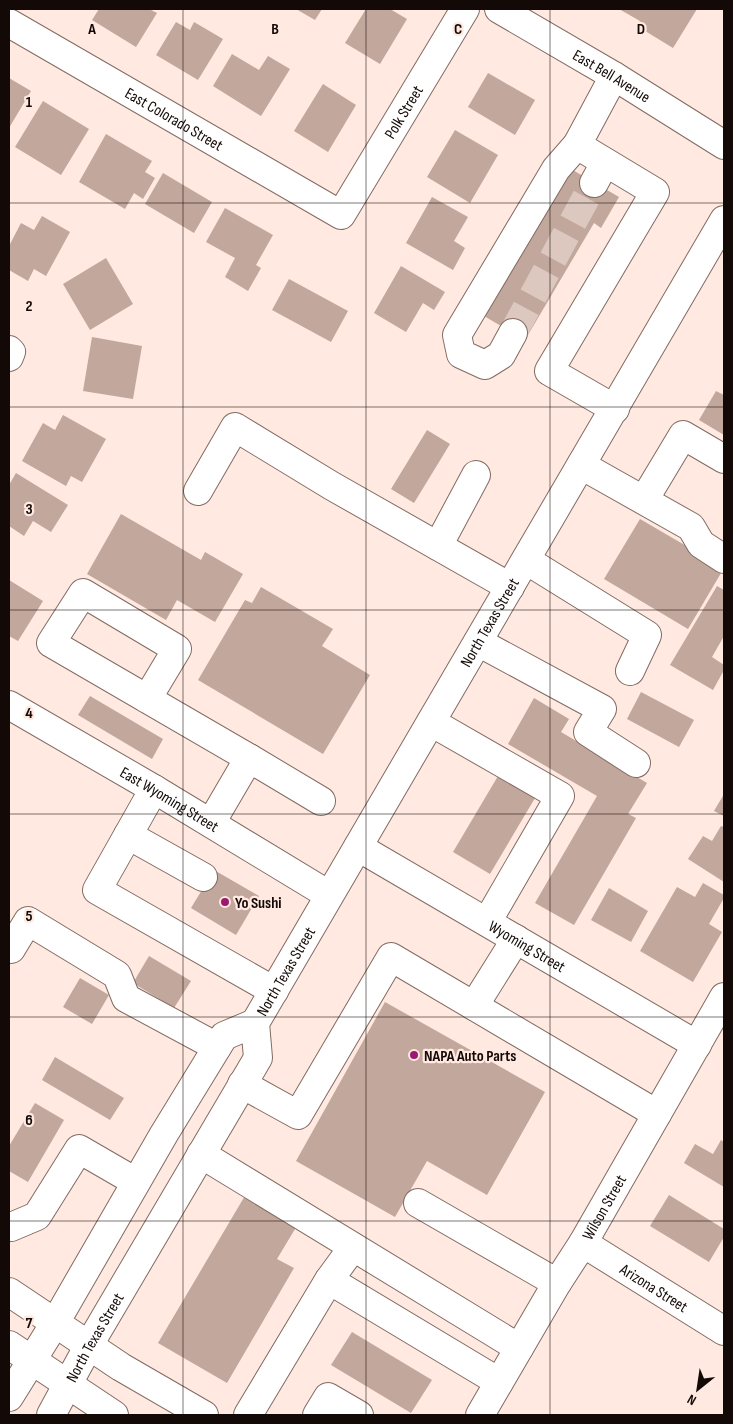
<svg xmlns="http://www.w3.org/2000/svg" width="733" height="1424" viewBox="0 0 733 1424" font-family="'Sofia Sans Condensed',sans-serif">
	<rect width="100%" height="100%" fill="#ffe9e0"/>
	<g fill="#c1a79c">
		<path d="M99 9H149L157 13 136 47 92 20Z"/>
		<path d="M296 9H322L315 20Z"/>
		<path d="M366 9H390L407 19 380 64 345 43Z"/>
		<path d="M619 9H697L673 48 637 26 640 21Z"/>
		<path d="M176 22 190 30 194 22 223 39 198 80 156 55Z"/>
		<path d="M232 54 259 70 268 56 290 69 261 116 213 86Z"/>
		<path d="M488 73 535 100 515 135 468 107Z"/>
		<path d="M9 78 31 91 9 128Z"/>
		<path d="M323 84 356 105 328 152 294 131Z"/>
		<path d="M43 101 89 129 61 175 15 147Z"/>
		<path d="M455 130 498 155 470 203 427 177Z"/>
		<path d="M106 134 152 161 145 172 155 178 143 199 134 193 125 209 79 182Z"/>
		<path d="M571 169 619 197 601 228 594 223 525 340 484 316Z"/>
		<path d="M163 173 212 202 194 233 145 204Z"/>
		<path d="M432 197 468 217 454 241 465 248 453 270 406 243Z"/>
		<path d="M225 208 273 235 256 265 261 268 248 291 225 277 235 258 206 242Z"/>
		<path d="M42 216 70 232 46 276 34 269 28 281 9 270V246L21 223 34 230Z"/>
		<path d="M106 258 133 304 90 330 63 284Z"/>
		<path d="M401 266 445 292 434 310 423 303 406 332 374 313Z"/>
		<path d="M289 279 348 311 331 342 272 310Z"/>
		<path d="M92 337 142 346 133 399 83 391Z"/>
		<path d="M716 391 724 395V435L699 420Z"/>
		<path d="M63 415 106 439 82 482 71 476 66 486 22 461 43 423 55 430Z"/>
		<path d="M427 430 450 444 414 503 391 489Z"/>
		<path d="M16 473 68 505 51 532 33 521 24 536 9 526V485Z"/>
		<path d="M121 514 201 560 205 552 243 574 215 622 177 600 166 620 87 574Z"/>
		<path d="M640 519 724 568 688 629 604 579Z"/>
		<path d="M9 580 43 601 18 641 9 636Z"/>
		<path d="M717 586 724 590V636L712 657 724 665V670L713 690 670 665Z"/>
		<path d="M261 587 333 629 322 646 370 675 323 754 198 680 245 600 252 603Z"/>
		<path d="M641 692 694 720 679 747 627 719Z"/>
		<path d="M90 696 163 739 152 759 78 715Z"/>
		<path d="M534 698 569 719 561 732 647 783 628 814 636 818 574 925 535 903 597 796 508 744Z"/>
		<path d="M498 776 535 798 490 874 453 852Z"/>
		<path d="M724 794V816L714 811Z"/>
		<path d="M721 826 724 827V882L688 859 703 836 712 841Z"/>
		<path d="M214 870 259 896 236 935 191 908Z"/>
		<path d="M703 883 724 895V898L709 924 722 932 693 982 640 951 677 887 695 897Z"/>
		<path d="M609 888 648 911 631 942 591 920Z"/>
		<path d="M149 956 191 981 174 1008 133 983Z"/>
		<path d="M80 978 109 995 92 1024 63 1007Z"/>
		<path d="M385 1002 545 1092 487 1195 427 1161 395 1217 296 1161Z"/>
		<path d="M55 1057 124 1098 110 1120 42 1080Z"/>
		<path d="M35 1103 64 1120 28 1182 9 1171V1146Z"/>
		<path d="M721 1140 724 1142V1187L684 1163 695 1144 713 1154Z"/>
		<path d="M246 1194 298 1224 277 1259 294 1268 227 1383 158 1343Z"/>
		<path d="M669 1195 724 1229V1237L709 1262 650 1226Z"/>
		<path d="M352 1332 432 1380 411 1413 331 1365Z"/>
	</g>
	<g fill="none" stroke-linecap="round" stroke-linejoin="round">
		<path stroke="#dcc8bf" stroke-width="28" stroke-dasharray="28 14" stroke-linecap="butt" d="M513 333 594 183"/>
		<g stroke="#826b61" stroke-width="30">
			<g id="minor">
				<path id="s1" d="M499 9 614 76 724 145"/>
				<path id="s2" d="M9 23 341 215 465 9"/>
				<path d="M614 76 577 145 655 192 549 371 615 409"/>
				<path d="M594 183 605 163"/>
				<path d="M513 333 501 355 485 365 461 354 457 335 556 169 577 145"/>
				<path d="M9 350 11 352 9 357"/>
				<path d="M581 465 691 527 701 544 724 559"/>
				<path d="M198 491 235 427 332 486 510 587"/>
				<path d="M644 500 683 435 724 459"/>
				<path d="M438 546 476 475"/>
				<path d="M526 560 647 635 630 671"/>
				<path d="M478 642 602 709 588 732 636 763"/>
				<path d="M147 699 177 649 83 593 51 643 249 758"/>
				<path id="s3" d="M9 705 154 789 329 895"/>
				<path d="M431 722 560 796 487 922"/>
				<path d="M154 789 97 890 274 991"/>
				<path d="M211 823 249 758 321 801"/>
				<path d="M128 835 203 877"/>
				<path id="s4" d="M358 847 697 1045"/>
				<path d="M11 949 28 921 117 975 126 998 217 1047"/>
				<path d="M474 1006 516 939"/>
				<path d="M242 1084 298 1115 391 957 657 1114"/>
				<path d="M201 1154 519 1348"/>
				<path d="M418 1203 557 1283"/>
				<path d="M9 1226 11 1227 37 1216 79 1149 136 1182"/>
				<path id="s5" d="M583 1243 724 1331"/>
				<path d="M353 1247 329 1280 499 1382"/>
				<path d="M248 1415 329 1280"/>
				<path d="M317 1415 328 1397 359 1415"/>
				<path id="s6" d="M480 1415 557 1283 583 1243 724 997"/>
			</g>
		</g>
		<g stroke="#826b61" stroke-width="30">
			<g id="major">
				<path d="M9 1292 121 1367 204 1415"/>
				<path d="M9 1345 114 1415"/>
				<path d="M9 1397 55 1323 164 1134 224 1036 255 1023"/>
				<path id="s7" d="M51 1415 89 1345 258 1058 255 1023 724 220"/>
			</g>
		</g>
		<use href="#minor" stroke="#fff" stroke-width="28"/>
		<use href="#major" stroke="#fff" stroke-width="28"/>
	</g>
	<path fill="none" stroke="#130a07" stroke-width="1" stroke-opacity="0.55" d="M183 9V1415M366 9V1415M550 9V1415M9 203H724M9 407H724M9 610H724M9 814H724M9 1017H724M9 1221H724"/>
	<g fill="#9a1a70" stroke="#ffe9e0" stroke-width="2">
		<circle cx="225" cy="902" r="5"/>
		<circle cx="414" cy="1055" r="5"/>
	</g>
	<g text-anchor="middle" stroke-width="4.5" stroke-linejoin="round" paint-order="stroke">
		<g font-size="16" fill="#130a07" stroke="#ffe9e0">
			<text dy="6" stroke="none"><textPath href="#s1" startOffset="131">East Bell Avenue</textPath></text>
			<text dy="6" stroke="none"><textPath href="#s2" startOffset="504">Polk Street</textPath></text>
			<text dy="6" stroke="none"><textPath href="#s2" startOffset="191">East Colorado Street</textPath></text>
			<text dy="6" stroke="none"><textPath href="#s7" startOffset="912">North Texas Street</textPath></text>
			<text dy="6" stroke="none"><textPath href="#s3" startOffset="186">East Wyoming Street</textPath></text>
			<text dy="6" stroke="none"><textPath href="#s4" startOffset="196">Wyoming Street</textPath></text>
			<text dy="6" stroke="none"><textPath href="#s7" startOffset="508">North Texas Street</textPath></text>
			<text dy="6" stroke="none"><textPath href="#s6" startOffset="242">Wilson Street</textPath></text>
			<text dy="6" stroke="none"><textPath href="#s5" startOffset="84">Arizona Street</textPath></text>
			<text dy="6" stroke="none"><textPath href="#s7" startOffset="89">North Texas Street</textPath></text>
		</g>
		<g font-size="16" font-weight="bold" fill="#130a07" stroke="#ffe9e0" text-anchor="start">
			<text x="235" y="908">Yo Sushi</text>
			<text x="424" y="1061">NAPA Auto Parts</text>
		</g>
	</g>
	<g font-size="16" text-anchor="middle" font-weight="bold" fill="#130a07" stroke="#ffe9e0" stroke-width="4.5" stroke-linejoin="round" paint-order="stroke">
		<text x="92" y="34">A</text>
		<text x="275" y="34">B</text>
		<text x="458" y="34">C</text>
		<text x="641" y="34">D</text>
		<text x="29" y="107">1</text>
		<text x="29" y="311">2</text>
		<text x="29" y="514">3</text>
		<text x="29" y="718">4</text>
		<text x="29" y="921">5</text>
		<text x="29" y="1125">6</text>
		<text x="29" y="1328">7</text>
	</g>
	<rect width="733" height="1424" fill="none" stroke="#130a07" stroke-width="20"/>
	<g transform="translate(698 1389) rotate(210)" stroke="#ffe9e0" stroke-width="4" paint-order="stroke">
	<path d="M0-4L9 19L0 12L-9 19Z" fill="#130a07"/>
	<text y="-8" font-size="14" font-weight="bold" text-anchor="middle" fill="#130a07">N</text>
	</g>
</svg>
